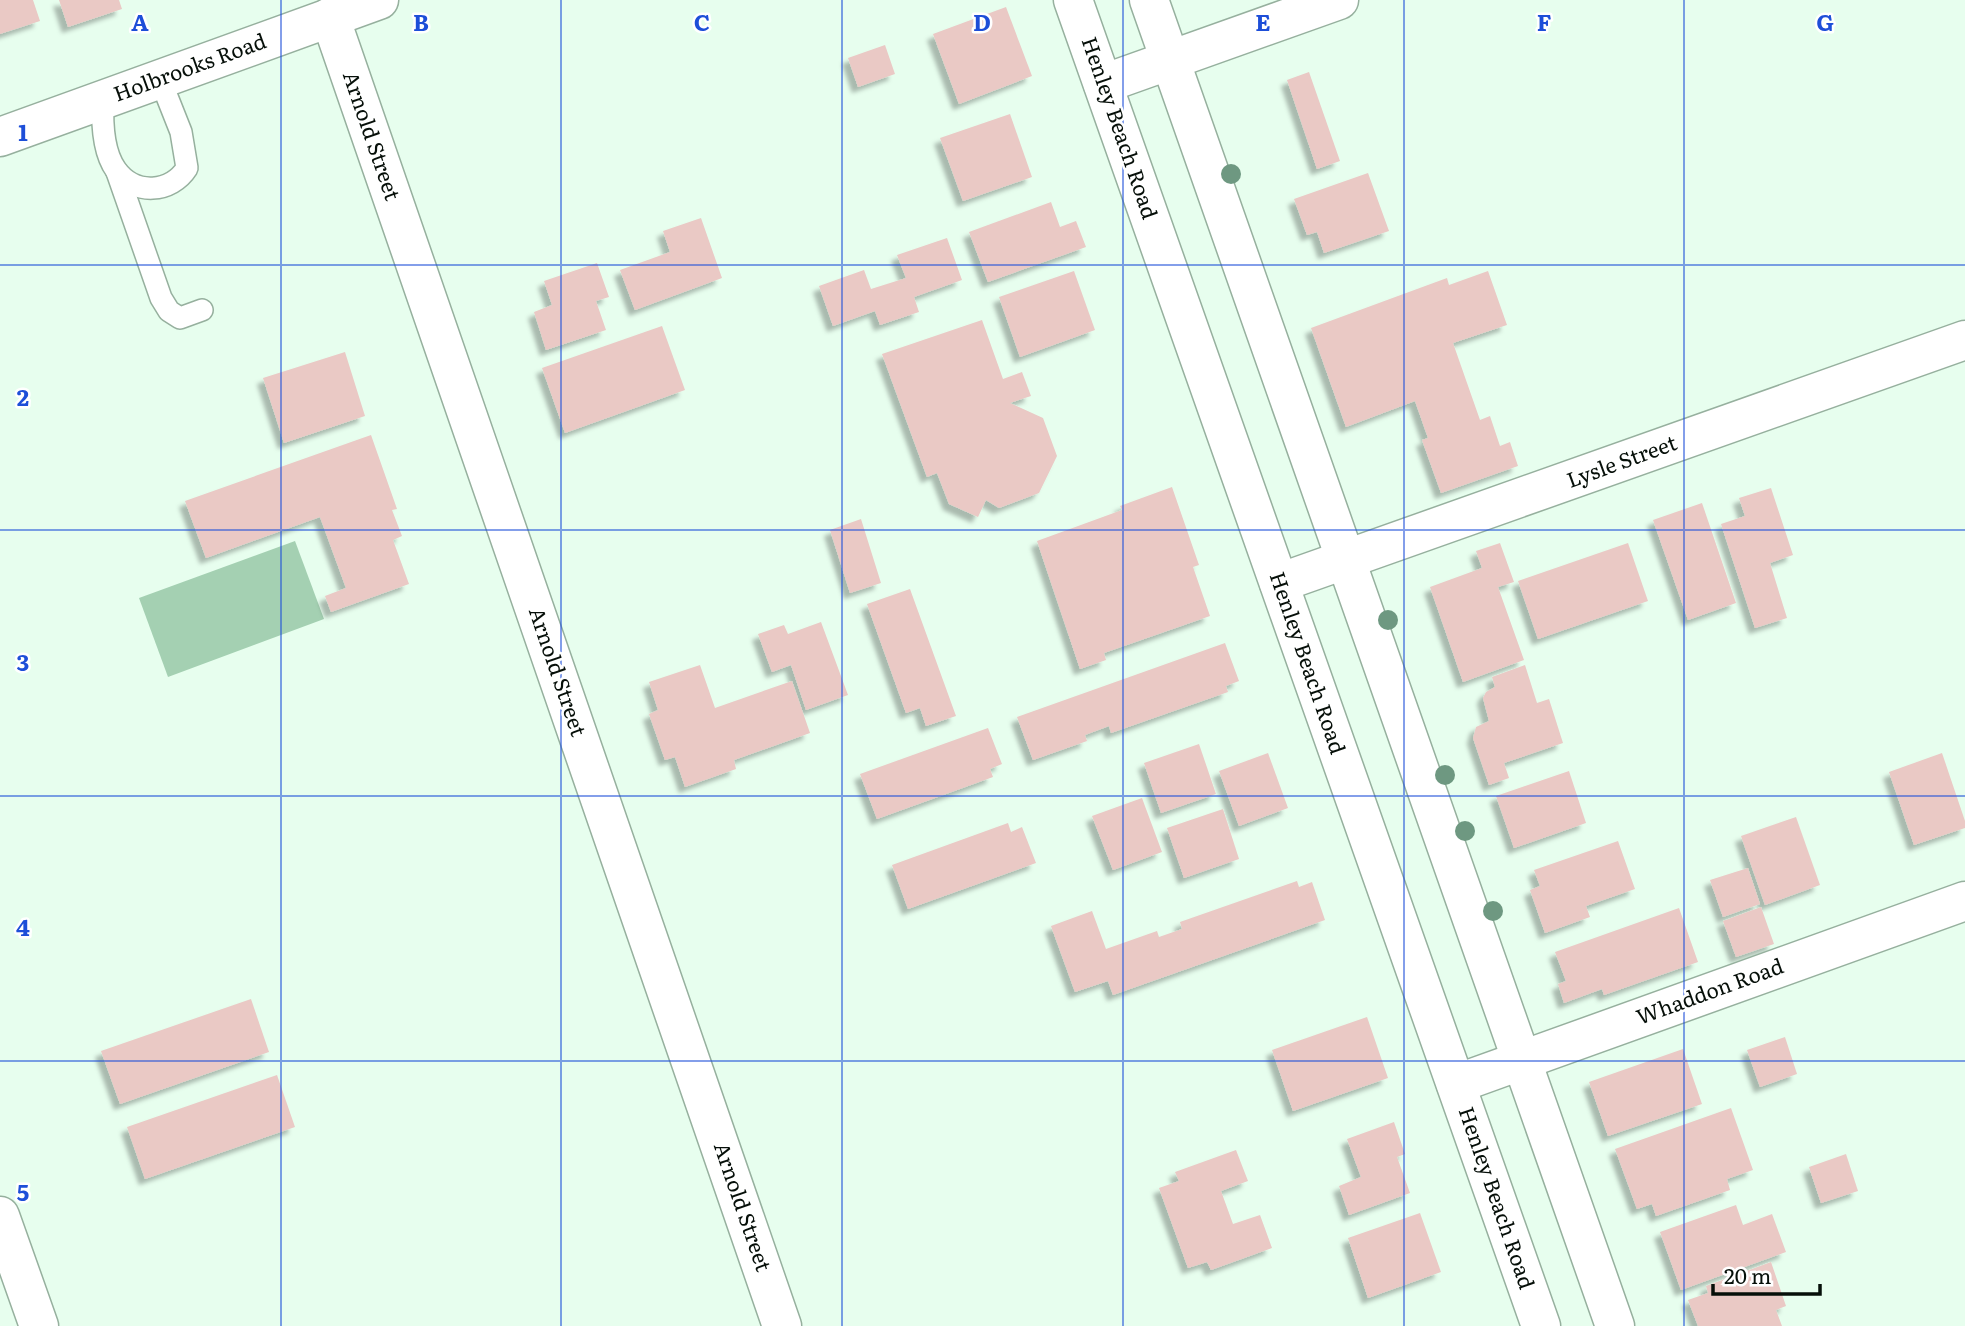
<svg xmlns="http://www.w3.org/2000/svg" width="1965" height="1326" viewBox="0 0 1965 1326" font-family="Literata,serif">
	<defs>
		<filter id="shadow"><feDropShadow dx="-6" dy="6" stdDeviation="2" flood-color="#0004"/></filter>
	</defs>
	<rect width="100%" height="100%" fill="#e7feee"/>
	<path fill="#a4d0b2" d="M295 541 324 619 168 677 139 598Z"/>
	<g fill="#eac9c5" filter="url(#shadow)">
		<path d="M0 0H33L40 21 0 34Z"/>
		<path d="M59 0H119L122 9 68 27Z"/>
		<path d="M1006 7 1032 76 959 104 933 34Z"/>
		<path d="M885 45 895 74 858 87 848 58Z"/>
		<path d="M1309 72 1340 161 1317 169 1287 80Z"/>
		<path d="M1010 114 1032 177 963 201 940 138Z"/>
		<path d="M1368 173 1389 231 1324 253 1317 232 1307 235 1294 199Z"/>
		<path d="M1051 202 1060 227 1076 221 1086 247 988 282 969 232Z"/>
		<path d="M701 218 722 278 635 310 620 270 670 252 663 231Z"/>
		<path d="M947 238 962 280 914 297 919 312 880 325 875 311 833 326 819 286 864 270 871 289 906 278 897 255Z"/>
		<path d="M597 263 609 297 596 301 606 330 546 350 534 312 552 305 544 281Z"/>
		<path d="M1074 271 1095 330 1020 357 999 297Z"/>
		<path d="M1488 271 1507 325 1453 343 1480 420 1490 416 1500 446 1510 442 1518 466 1441 493 1422 440 1428 438 1415 401 1346 427 1311 328 1447 278 1449 285Z"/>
		<path d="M982 320 1003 379 1022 372 1031 396 1010 403 1043 418 1057 456 1039 493 999 508 986 500 978 517 949 504 937 473 927 477 882 354Z"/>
		<path d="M662 326 685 390 565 433 542 368Z"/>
		<path d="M345 352 365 416 284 443 263 378Z"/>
		<path d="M371 435 397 509 392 510 402 536 393 540 409 584 331 612 325 596 346 588 320 517 206 558 185 501Z"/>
		<path d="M1172 487 1199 565 1193 567 1210 616 1104 653 1106 660 1080 669 1037 541 1122 510 1120 506Z"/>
		<path d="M1771 488 1793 555 1770 563 1787 618 1755 628 1721 524 1745 516 1739 498Z"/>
		<path d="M1702 503 1736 603 1688 620 1653 520Z"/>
		<path d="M861 519 881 583 850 593 830 530Z"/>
		<path d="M1500 543 1514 582 1498 587 1524 660 1463 682 1430 587 1482 568 1476 551Z"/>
		<path d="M1628 543 1648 601 1538 639 1518 581Z"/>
		<path d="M910 589 956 716 926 726 920 708 906 713 867 604Z"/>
		<path d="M821 622 848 695 806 710 791 665 772 672 758 634 784 625 788 634Z"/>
		<path d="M1225 643 1239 681 1226 686 1228 692 1111 733 1109 726 1085 735 1087 741 1033 760 1017 717Z"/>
		<path d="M700 665 715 708 792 681 810 733 734 760 736 769 685 787 675 757 665 760 649 714 658 710 649 682Z"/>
		<path d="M1525 665 1537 703 1549 699 1563 743 1504 763 1509 778 1489 785 1473 738 1476 727 1489 721 1483 698 1486 692 1495 687 1492 677Z"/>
		<path d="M988 728 1002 764 990 769 993 777 877 819 860 774Z"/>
		<path d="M1199 744 1216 794 1161 813 1144 763Z"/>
		<path d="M1268 753 1288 808 1239 826 1219 771Z"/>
		<path d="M1942 753 1965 821V828L1914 845 1889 772Z"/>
		<path d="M1569 771 1586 823 1514 848 1496 796Z"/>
		<path d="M1142 798 1162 852 1113 870 1092 816Z"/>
		<path d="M1223 809 1239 859 1184 878 1167 828Z"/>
		<path d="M1796 817 1820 885 1765 905 1741 836Z"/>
		<path d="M1008 823 1011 832 1022 827 1036 863 908 909 892 865Z"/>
		<path d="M1618 841 1635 889 1586 906 1590 917 1545 933 1530 890 1540 886 1534 870Z"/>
		<path d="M1748 868 1760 904 1723 917 1710 880Z"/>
		<path d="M1297 881 1299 887 1312 882 1325 920 1113 995 1108 981 1075 992 1051 926 1092 911 1106 949 1157 931 1159 937 1182 929 1180 922Z"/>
		<path d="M1761 907 1774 944 1736 957 1723 921Z"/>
		<path d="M1679 908 1698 962 1604 995 1602 989 1564 1003 1558 984 1566 981 1555 952Z"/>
		<path d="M251 999 269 1052 120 1104 101 1051Z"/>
		<path d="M1367 1017 1388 1078 1293 1111 1272 1050Z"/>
		<path d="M1785 1037 1797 1074 1760 1087 1747 1050Z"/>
		<path d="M1683 1049 1702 1104 1608 1136 1589 1082Z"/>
		<path d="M277 1075 295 1127 145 1179 127 1127Z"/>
		<path d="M1731 1108 1753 1170 1727 1179 1730 1190 1656 1216 1652 1204 1637 1209 1615 1149Z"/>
		<path d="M1394 1122 1405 1154 1397 1157 1410 1193 1349 1215 1339 1186 1361 1177 1347 1139Z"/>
		<path d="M1236 1150 1248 1181 1221 1191 1233 1224 1260 1215 1272 1248 1211 1270 1207 1262 1188 1268 1159 1188 1179 1181 1175 1172Z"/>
		<path d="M1846 1154 1858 1191 1821 1203 1809 1167Z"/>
		<path d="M1736 1205 1743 1225 1772 1214 1786 1252 1681 1290 1660 1232Z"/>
		<path d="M1420 1213 1441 1272 1368 1298 1348 1238Z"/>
		<path d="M1771 1262 1786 1306 1776 1310 1782 1326H1698L1688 1300 1708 1293 1706 1286Z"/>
	</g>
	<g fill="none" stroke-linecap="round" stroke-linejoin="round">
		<g stroke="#96b09e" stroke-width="24">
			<g id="service">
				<path d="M103 100C102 121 103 152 116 170 135 196 171 193 187 168L181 132 160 79"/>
				<path d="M117 172 161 298 169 311 180 318 202 310"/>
			</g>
		</g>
		<g stroke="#96b09e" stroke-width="41">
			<g id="minor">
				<path d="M330 17 782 1326"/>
				<path d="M1103 84 1339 0"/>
				<path d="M1279 583 1965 340"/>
				<path d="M1456 1084 1965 901"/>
				<path d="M0 1216 39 1326"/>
			</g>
		</g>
		<g stroke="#96b09e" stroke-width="41">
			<g id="secondary">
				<path d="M1073 0 1541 1326"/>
				<path d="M1149 0 1615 1326"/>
			</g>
		</g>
		<g stroke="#96b09e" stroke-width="41">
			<path id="primary" d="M0 137 379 0"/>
		</g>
		<use href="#service" stroke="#fff" stroke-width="21"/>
		<use href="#minor" stroke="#fff" stroke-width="38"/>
		<use href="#secondary" stroke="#fff" stroke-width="38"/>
		<use href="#primary" stroke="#fff" stroke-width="38"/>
	</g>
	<g fill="#6e9881">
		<circle cx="1231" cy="174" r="10"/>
		<circle cx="1388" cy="620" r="10"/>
		<circle cx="1445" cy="775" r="10"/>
		<circle cx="1465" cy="831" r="10"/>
		<circle cx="1493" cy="911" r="10"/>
	</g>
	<path fill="none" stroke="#1d4ed8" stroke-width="2" stroke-opacity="0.55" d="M281 0V1326M561 0V1326M842 0V1326M1123 0V1326M1404 0V1326M1684 0V1326M0 265H1965M0 530H1965M0 796H1965M0 1061H1965"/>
	<g text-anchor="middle" stroke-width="5" stroke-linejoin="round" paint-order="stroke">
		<g font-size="21" fill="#060f09" stroke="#fff">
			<text transform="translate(190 68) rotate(-20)" y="7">Holbrooks Road</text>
			<text transform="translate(1119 128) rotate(71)" y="7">Henley Beach Road</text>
			<text transform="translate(371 136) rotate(71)" y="7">Arnold Street</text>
			<text transform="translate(1622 462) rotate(-20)" y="7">Lysle Street</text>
			<text transform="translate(1307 663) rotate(71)" y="7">Henley Beach Road</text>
			<text transform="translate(557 672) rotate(71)" y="7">Arnold Street</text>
			<text transform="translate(1710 992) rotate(-20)" y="7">Whaddon Road</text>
			<text transform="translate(1496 1198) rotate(71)" y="7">Henley Beach Road</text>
			<text transform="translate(742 1207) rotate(71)" y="7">Arnold Street</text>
		</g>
	</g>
	<g font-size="23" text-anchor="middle" font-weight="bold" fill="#1d4ed8" stroke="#fff" stroke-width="5" stroke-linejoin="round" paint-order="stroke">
		<text x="140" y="31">A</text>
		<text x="421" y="31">B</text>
		<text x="702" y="31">C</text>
		<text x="982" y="31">D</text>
		<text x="1263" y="31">E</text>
		<text x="1544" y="31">F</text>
		<text x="1825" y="31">G</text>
		<text x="23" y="141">1</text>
		<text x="23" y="406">2</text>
		<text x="23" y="671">3</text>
		<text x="23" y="936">4</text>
		<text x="23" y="1201">5</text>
	</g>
	<path d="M1713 1284v10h107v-10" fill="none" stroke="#060f09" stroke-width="3.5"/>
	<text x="1724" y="1284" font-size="21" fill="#060f09" stroke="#ffffff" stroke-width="5" paint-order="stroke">20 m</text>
</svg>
